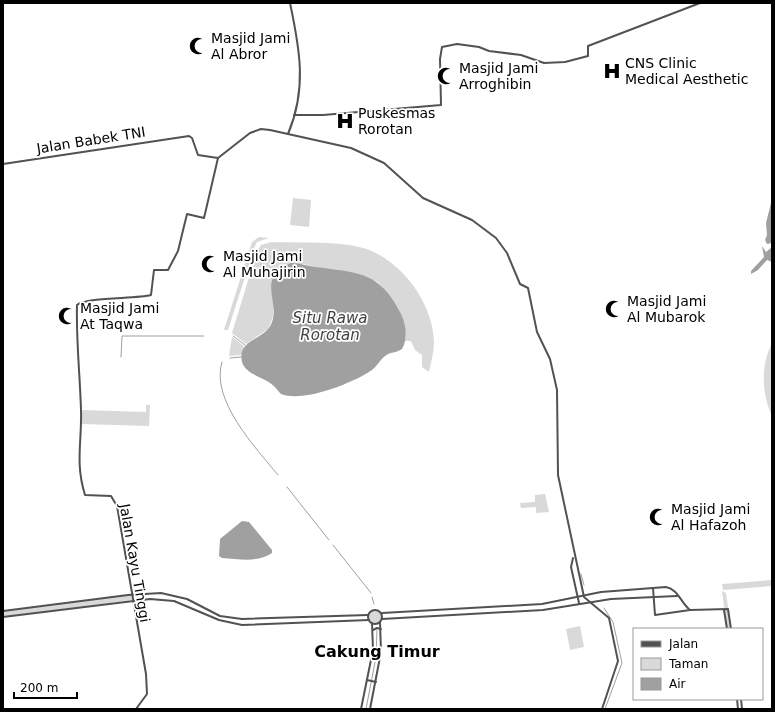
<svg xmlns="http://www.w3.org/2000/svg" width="775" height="712" viewBox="0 0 775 712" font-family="'DejaVu Sans',sans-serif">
	<rect width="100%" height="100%" fill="#fff"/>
	<g fill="#d9d9d9">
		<path d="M293 198 311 200 309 227 290 225Z"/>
		<path d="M259 237 269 238 257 242 255 246 228 330H224L252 242Z"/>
		<path d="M271 242C297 243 335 241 359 247 399 256 433 302 434 342 434 352 431 362 429 372L422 367V355L415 350 411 341H405L406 335C398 315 393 294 376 281L303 264 273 307V317L268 329 246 344 232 333 257 251 261 245Z"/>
		<path d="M232 337 244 346 241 355 229 356Z"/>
		<path d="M772 344V416C762 395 760 365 772 344Z"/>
		<path d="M146 405H150L149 426 82 424V410L146 412Z"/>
		<path d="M545 494 549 512 536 513V507L521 508 520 503 535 502V495Z"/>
		<path d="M772 580V586L723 590 722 584Z"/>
		<path d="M722 591 726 593 731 629H727Z"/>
		<path d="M131 595 132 600 3 617V611Z"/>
		<circle cx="375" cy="617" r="7"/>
		<path d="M580 626 584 647 570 650 566 629Z"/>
	</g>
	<g fill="#a0a0a0">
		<path d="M772 199V243L767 244 765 240 767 235 766 223Z"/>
		<path d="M762 246 766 252 772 247V262L767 260 758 270 751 274V271L764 257Z"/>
		<path d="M291 263C300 263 307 266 316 267 358 273 380 271 401 314 406 324 408 339 402 349 396 353 390 352 385 356 380 360 377 366 372 370 353 383 303 403 281 394 277 390 275 386 270 383 261 377 245 373 242 362 237 342 259 340 268 329 286 307 252 279 291 263Z"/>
		<path d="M242 521 249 522 272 550V553C258 563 239 559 222 558L219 556 220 539Z"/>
	</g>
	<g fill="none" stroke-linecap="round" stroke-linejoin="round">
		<g stroke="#a0a0a0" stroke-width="1">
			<path d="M233 336 245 345"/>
			<path d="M121 357 122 336H204"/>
			<path d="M230 358 241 357"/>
			<path d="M222 362C210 400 256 448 278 475"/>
			<path d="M287 487 329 540"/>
			<path d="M333 545 371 593"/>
			<path d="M581 574 584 585"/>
			<path d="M372 597 374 604"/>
			<path d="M604 608 613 622 622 663 605 709"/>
			<path d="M366 709 376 657 377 630"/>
		</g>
		<g stroke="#525252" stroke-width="2">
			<path d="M294 115H323L441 105 440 59 442 47 457 44 479 47 489 51 521 55 544 63 565 62 588 56V46L700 3"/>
			<path d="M288 134C307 89 300 50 290 3"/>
			<path d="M3 164 189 136 192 138 198 155 218 158"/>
			<path d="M573 558 571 567 579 603"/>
			<path d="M653 588 655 615 690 610 728 609 731 629"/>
			<circle cx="375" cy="617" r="7"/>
			<path d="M724 610 727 629"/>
			<path d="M3 611 128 595 161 593 187 599 220 616 242 619 368 615"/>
			<path d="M382 613 542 604 601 592 666 587C678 589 681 603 690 610"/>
			<path d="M3 617 150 599 174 601 219 620 242 625 369 620"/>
			<path d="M382 619 543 610 611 599 677 596"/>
			<path d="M373 630 377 628 381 629"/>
			<path d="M367 680 376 682"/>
			<path d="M737 699 738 709"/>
			<path d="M741 699 742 709"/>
			<path d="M136 709 147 694 146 674 117 506 111 496 85 495C75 463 82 442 81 410 80 375 76 340 77 305 86 297 136 299 151 295L154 270H168L178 251 187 214 204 218 218 158 250 133 261 129 270 130 351 148 384 163 423 198 472 220 496 238 507 253 520 284 528 288 537 332 550 359 557 390 558 475 584 597 609 618 618 661 602 709"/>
			<path d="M361 709 373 650 372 623"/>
			<path d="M370 709 381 652 380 622"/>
		</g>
	</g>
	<defs>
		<g id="mosque-bare" transform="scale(1.38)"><path d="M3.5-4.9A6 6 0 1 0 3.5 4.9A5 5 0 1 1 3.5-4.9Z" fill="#000" stroke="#fff" stroke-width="2.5" paint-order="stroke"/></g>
		<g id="hospital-bare" transform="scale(1.38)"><path d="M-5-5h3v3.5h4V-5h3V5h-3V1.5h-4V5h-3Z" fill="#000" stroke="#fff" stroke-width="2.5" paint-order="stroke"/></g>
	</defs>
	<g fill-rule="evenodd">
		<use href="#mosque-bare" x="198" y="46"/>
		<use href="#hospital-bare" x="612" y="71"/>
		<use href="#mosque-bare" x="446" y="76"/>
		<use href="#hospital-bare" x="345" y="121"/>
		<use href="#mosque-bare" x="210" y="264"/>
		<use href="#mosque-bare" x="614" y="309"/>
		<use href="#mosque-bare" x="67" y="316"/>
		<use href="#mosque-bare" x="658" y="517"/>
	</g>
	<g text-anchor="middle" stroke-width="3.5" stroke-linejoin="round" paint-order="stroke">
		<g font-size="14" fill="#000" stroke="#fff" text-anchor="start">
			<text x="211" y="43">Masjid Jami<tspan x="211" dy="16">Al Abror</tspan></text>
			<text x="625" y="68">CNS Clinic<tspan x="625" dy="16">Medical Aesthetic</tspan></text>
			<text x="459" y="73">Masjid Jami<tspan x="459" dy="16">Arroghibin</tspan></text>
			<text x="358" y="118">Puskesmas<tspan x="358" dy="16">Rorotan</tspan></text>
			<text x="223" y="261">Masjid Jami<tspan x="223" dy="16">Al Muhajirin</tspan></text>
			<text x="627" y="306">Masjid Jami<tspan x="627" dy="16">Al Mubarok</tspan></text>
			<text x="80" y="313">Masjid Jami<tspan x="80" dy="16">At Taqwa</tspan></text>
			<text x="671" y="514">Masjid Jami<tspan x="671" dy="16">Al Hafazoh</tspan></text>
		</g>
		<g font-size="14" fill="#000" stroke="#fff">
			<text transform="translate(91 140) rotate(-9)" y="5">Jalan Babek TNI</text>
			<text transform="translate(135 563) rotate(80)" y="5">Jalan Kayu Tinggi</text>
		</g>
		<g font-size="15" font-style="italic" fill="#414141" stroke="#fff">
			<text x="330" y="323">Situ Rawa<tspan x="330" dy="17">Rorotan</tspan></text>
		</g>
		<g font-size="16" font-weight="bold" fill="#000" stroke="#fff">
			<text x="377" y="657">Cakung Timur</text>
		</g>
	</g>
	<rect width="775" height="712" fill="none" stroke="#000000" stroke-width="8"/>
	<rect x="633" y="628" width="130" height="72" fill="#ffffff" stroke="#999999"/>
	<rect x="641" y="641" width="20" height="6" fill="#525252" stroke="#999999"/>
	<text x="669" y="648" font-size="12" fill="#000000">Jalan</text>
	<rect x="641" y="658" width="20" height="12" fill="#d9d9d9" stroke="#999999"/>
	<text x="669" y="668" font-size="12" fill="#000000">Taman</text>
	<rect x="641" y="678" width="20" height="12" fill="#a0a0a0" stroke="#999999"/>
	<text x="669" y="688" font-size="12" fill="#000000">Air</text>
	<path d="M14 692v6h63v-6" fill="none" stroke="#000000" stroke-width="2"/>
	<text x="20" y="692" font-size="12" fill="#000000" stroke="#ffffff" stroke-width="3" paint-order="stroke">200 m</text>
</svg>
